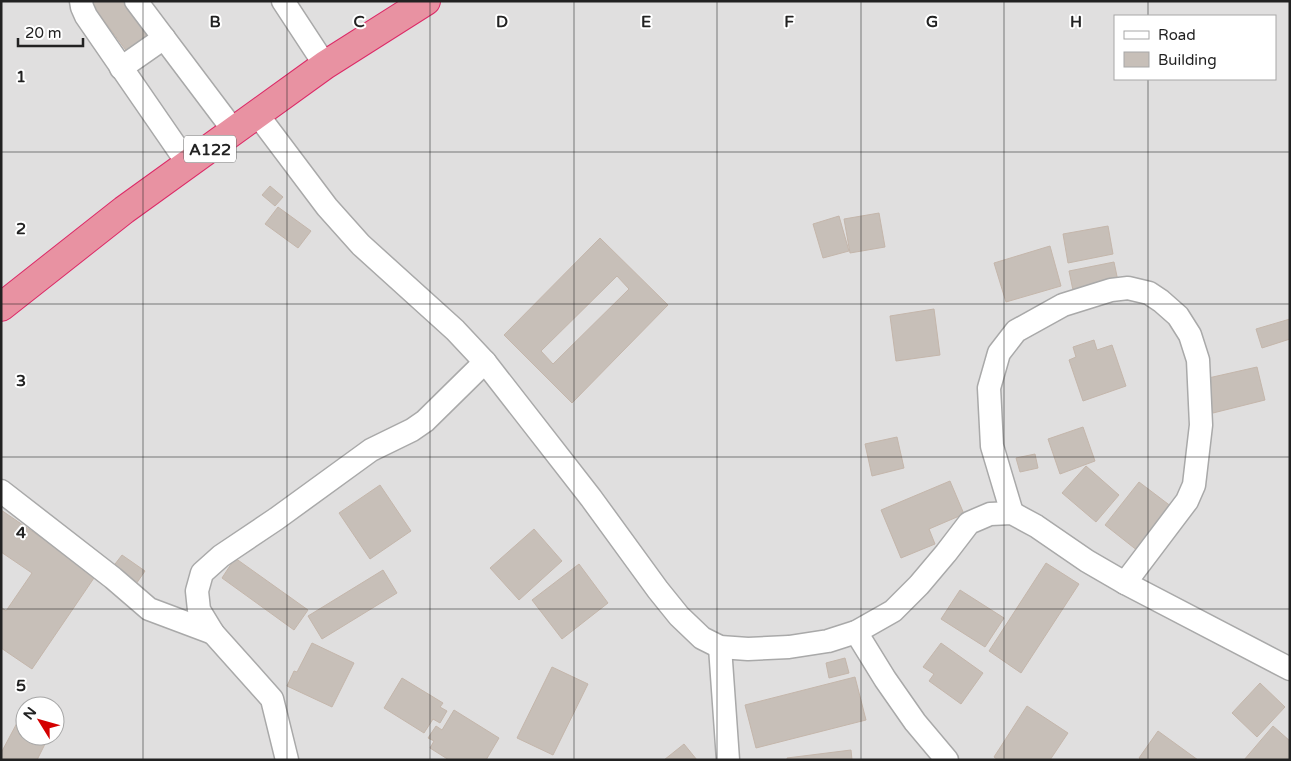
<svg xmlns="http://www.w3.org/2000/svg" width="1291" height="761" viewBox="0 0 1291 761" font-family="'Varela Round',sans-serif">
	<rect width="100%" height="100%" fill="#f2efe9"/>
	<path fill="#e0dfdf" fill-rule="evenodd" d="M1 1H1290V760H1ZM1115 16H1275V79H1115ZM25 706H55V736H25Z"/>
	<g fill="#c7bfb8" stroke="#c4b6ab" fill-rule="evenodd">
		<path d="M94 1H131L154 34 128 53 91 3Z"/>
		<path d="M270 186 283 197 275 206 262 195Z"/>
		<path d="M278 207 311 231 298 248 265 224Z"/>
		<path d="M879 213 885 247 850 253 844 219Z"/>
		<path d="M839 216 849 251 823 258 813 224Z"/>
		<path d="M1108 226 1113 254 1068 263 1063 234Z"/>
		<path d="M600 238 668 305 572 403 504 335ZM617 276 629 289 553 364 541 351Z"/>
		<path d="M1050 246 1061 286 1006 302 994 263Z"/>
		<path d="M1114 262 1119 286 1074 295 1069 271Z"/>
		<path d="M934 309 940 355 896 361 890 316Z"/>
		<path d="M1290 319V339L1262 348 1256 329Z"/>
		<path d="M1094 340 1097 350 1112 345 1126 386 1083 401 1069 360 1076 357 1073 347Z"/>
		<path d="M1257 367 1265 400 1213 413 1204 379Z"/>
		<path d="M1083 427 1095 461 1060 474 1048 439Z"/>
		<path d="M897 437 904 468 872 476 865 444Z"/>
		<path d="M1035 454 1038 468 1020 472 1016 458Z"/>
		<path d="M1086 466 1119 495 1096 522 1062 493Z"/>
		<path d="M950 481 964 514 929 529 935 544 901 558 881 510Z"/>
		<path d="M1139 482 1172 507 1138 551 1105 525Z"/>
		<path d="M380 485 411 531 370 559 339 513Z"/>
		<path d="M1 510 96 575 32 669 1 648V607L6 611 32 573 1 552Z"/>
		<path d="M534 529 562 561 519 600 490 568Z"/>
		<path d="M122 555 145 571 136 584 112 568Z"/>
		<path d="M235 558 308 610 294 630 222 578Z"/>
		<path d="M1046 563 1079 584 1021 673 989 651Z"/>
		<path d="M579 564 608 603 562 639 532 600Z"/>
		<path d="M383 570 397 593 322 639 308 616Z"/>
		<path d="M960 590 1004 618 985 647 941 619Z"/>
		<path d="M312 643 354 663 332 707 287 686 294 671 297 672Z"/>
		<path d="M941 643 983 673 961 704 929 681 934 674 923 667Z"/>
		<path d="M845 658 849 673 829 678 826 663Z"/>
		<path d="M552 667 588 684 553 755 517 738Z"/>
		<path d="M855 677 866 720 756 748 745 705Z"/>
		<path d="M402 678 443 703 440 707 447 711 440 723 433 719 424 733 384 708Z"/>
		<path d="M1260 683 1285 707 1257 737 1232 713Z"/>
		<path d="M1027 706 1068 733 1050 760H998L994 757Z"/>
		<path d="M25 708V736H49L37 760H1V753Z"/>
		<path d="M454 710 499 738 486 760H449L430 748 434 741 428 738 436 726 442 730Z"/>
		<path d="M1273 726 1290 741V760H1244Z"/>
		<path d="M1158 731 1198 760H1141L1139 758Z"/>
		<path d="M684 744 697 760H664Z"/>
		<path d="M851 750 852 760H787V758Z"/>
	</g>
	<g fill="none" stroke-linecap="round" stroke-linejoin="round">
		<g stroke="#a9a9a9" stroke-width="25">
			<g id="minor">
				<path d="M81 1 82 7 86 16 188 164"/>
				<path d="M136 1 234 131"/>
				<path d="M283 1 325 65"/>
				<path d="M121 68 164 38"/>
				<path d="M257 114 327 207 361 245 455 330 485 362 591 498 658 590 679 616 702 638 720 647 748 649 789 647 828 641 856 632 893 611 919 585 946 553 969 523 990 514 1012 513 1036 526 1087 561 1125 583 1290 669"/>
				<path d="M1 491 113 578 149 609 213 633"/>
				<path d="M1012 513 992 446 989 388 999 353 1016 331 1063 305 1111 290 1128 288 1149 293 1161 301 1178 316 1190 335 1198 360 1201 425 1194 485 1187 501 1125 583"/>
				<path d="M856 632 885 679 915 722 947 760"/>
				<path d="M720 647 728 760"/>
				<path d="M287 760 272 699 213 633 199 610 197 591 202 573 221 556 276 519 371 450 412 430 425 421 485 362"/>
			</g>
		</g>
		<g stroke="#dc2a67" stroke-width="30">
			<path id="highway" d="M1 307 124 210 325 65 426 1"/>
		</g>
		<use href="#minor" stroke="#fff" stroke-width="22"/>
		<use href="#highway" stroke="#e892a2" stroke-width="28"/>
	</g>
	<path fill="none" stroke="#222" stroke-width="1" stroke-opacity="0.55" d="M143 1V760M287 1V760M430 1V760M574 1V760M717 1V760M861 1V760M1004 1V760M1148 1V16M1148 79V760M1 152H1290M1 304H1290M1 457H1290M1 609H1290"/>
	<g text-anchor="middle" stroke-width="4" stroke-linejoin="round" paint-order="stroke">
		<rect fill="#fff" stroke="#646464" stroke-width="1" x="184" y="135.5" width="52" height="27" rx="4"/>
		<g font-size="16" font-weight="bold" fill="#222">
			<text x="210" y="155">A122</text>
		</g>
	</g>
	<g font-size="16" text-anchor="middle" font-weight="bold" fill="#222" stroke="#fff" stroke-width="4" stroke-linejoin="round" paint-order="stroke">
		<text x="215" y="27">B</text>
		<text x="359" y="27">C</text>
		<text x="502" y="27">D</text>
		<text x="646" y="27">E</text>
		<text x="789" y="27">F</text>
		<text x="932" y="27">G</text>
		<text x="1076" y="27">H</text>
		<text x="21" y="82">1</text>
		<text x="21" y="234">2</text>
		<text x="21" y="386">3</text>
		<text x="21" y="538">4</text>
		<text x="21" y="691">5</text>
	</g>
	<rect width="1291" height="761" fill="none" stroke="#222222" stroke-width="5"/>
	<rect x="1114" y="15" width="162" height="65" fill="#ffffff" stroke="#a7a7a7"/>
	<rect x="1124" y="31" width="25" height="8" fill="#ffffff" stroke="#a7a7a7"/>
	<text x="1158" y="40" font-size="15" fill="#222222">Road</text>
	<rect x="1124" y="52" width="25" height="15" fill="#c7bfb8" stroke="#a7a7a7"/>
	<text x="1158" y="65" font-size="15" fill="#222222">Building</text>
	<g transform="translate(40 721) rotate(307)"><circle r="24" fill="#ffffff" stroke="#a7a7a7"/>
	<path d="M0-4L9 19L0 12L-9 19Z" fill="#d40000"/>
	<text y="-8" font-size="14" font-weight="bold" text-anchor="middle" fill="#222222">N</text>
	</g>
	<path d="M18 38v8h65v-8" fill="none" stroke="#222222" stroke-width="2.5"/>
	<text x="25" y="38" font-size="15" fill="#222222" stroke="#ffffff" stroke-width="4" paint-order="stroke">20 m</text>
</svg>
